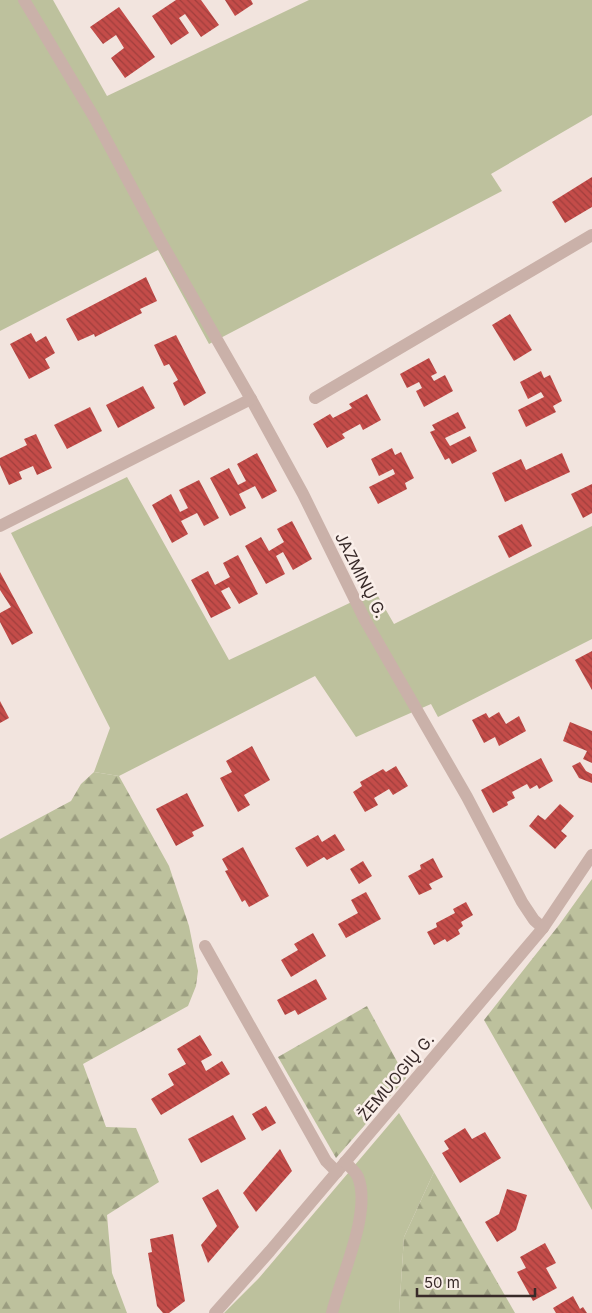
<svg xmlns="http://www.w3.org/2000/svg" width="592" height="1313" viewBox="0 0 592 1313" font-family="Inter,sans-serif">
	<defs>
		<pattern id="forest-firs" width="22" height="20" patternUnits="userSpaceOnUse" patternTransform="scale(1.25)"><rect width="22" height="20" fill="#bdc19d"/><path d="M5 1l3.5 6h-7zM16 11l3.5 6h-7z" fill="#9b9d80"/></pattern>
		<pattern id="building-back-hatch" width="6" height="6" patternUnits="userSpaceOnUse" patternTransform="scale(1.25)"><rect width="6" height="6" fill="#c44c49"/><path d="M-1 5l2 2M0 0l6 6M5-1l2 2" fill="none" stroke="#a03f3d"/></pattern>
	</defs>
	<rect width="100%" height="100%" fill="#f2e4de"/>
	<g fill="#bdc19d">
		<path d="M0 0H53L107 96 309 0H592V115L491 174 502 191 209 344 158 250 0 331Z"/>
		<path d="M127 477 229 660 375 591 394 624 592 526V639L438 717 431 704 356 737 315 676 119 776 94 772 110 728 11 533Z"/>
		<path d="M399 1113 434 1172 404 1237 399 1313H224L259 1278Z"/>
	</g>
	<g fill="url(#forest-firs)">
		<path d="M94 772 119 776 169 866 189 926 198 971 196 986 188 1006 83 1064 106 1127 136 1128 159 1182 107 1215 112 1273 127 1313H0V839L71 801 81 784Z"/>
		<path d="M592 879V1210L484 1020 559 925Z"/>
		<path d="M367 1006 406 1078 336 1158 278 1057Z"/>
		<path d="M434 1172 515 1313H399L404 1237Z"/>
	</g>
	<g fill="url(#building-back-hatch)">
		<path d="M176 0H201L219 25 201 37 185 14 179 18 189 33 171 45 152 16Z"/>
		<path d="M225 0H251L253 4 235 16Z"/>
		<path d="M119 7 155 57 125 78 111 58 124 48 116 35 103 44 90 27Z"/>
		<path d="M592 177V207L565 223 552 202Z"/>
		<path d="M146 277 157 301 140 309 142 313 95 337 94 334 78 341 66 319Z"/>
		<path d="M510 314 532 350 514 361 492 325Z"/>
		<path d="M31 333 36 342 46 336 55 353 45 359 50 368 29 379 10 344Z"/>
		<path d="M176 335 206 393 184 406 173 383 178 380 169 364 164 366 154 345Z"/>
		<path d="M429 358 437 373 431 376 434 381 445 375 453 391 424 407 416 391 422 388 419 382 407 388 400 374Z"/>
		<path d="M541 371 544 378 550 375 562 401 553 406 556 412 526 427 518 410 544 397 541 392 528 399 520 382Z"/>
		<path d="M143 386 155 408 118 428 106 405Z"/>
		<path d="M367 394 381 420 363 430 360 424 342 434 345 438 327 448 313 424 330 414 333 418 352 408 349 404Z"/>
		<path d="M90 407 102 431 67 449 54 425Z"/>
		<path d="M458 412 466 428 445 438 450 446 470 436 477 451 452 464 449 458 445 460 430 432 435 430 432 425Z"/>
		<path d="M36 434 52 468 37 475 33 466 19 472 22 479 9 485 0 465V458L27 445 24 439Z"/>
		<path d="M392 448 395 455 401 452 414 478 405 483 407 489 378 504 369 487 395 474 393 469 379 476 371 459Z"/>
		<path d="M257 453 277 491 262 499 255 486 239 494 246 508 230 516 210 478 229 468 238 485 246 481 237 464Z"/>
		<path d="M562 453 570 472 505 502 492 473 521 459 526 470Z"/>
		<path d="M199 480 219 518 204 526 197 513 181 521 188 534 172 543 152 505 171 494 180 512 188 508 179 490Z"/>
		<path d="M592 484V513L583 518 571 494Z"/>
		<path d="M292 521 312 559 293 570 283 552 276 556 285 574 266 584 245 546 261 537 269 551 284 542 277 529Z"/>
		<path d="M522 524 532 546 509 558 498 536Z"/>
		<path d="M238 555 258 594 239 604 229 587 221 591 231 608 211 618 191 580 208 571 215 585 230 577 223 563Z"/>
		<path d="M0 572 33 633 12 645 0 622V613L11 607 0 590Z"/>
		<path d="M592 651V690L575 660Z"/>
		<path d="M0 701 9 718 0 723Z"/>
		<path d="M499 712 506 724 519 716 526 731 499 746 495 737 484 743 472 720 486 713 489 718Z"/>
		<path d="M570 722 592 731V763L583 759 587 751 563 741Z"/>
		<path d="M252 746 270 780 244 795 250 805 238 812 220 778 232 772 226 761Z"/>
		<path d="M541 758 553 781 539 789 537 785 530 789 527 784 512 792 515 798 507 802 508 805 493 813 481 790Z"/>
		<path d="M580 762 586 771 592 774V783L579 778 572 766Z"/>
		<path d="M396 766 408 786 393 795 389 789 374 798 378 805 365 812 353 792 362 786 360 782 383 769 386 772Z"/>
		<path d="M187 793 204 826 192 832 194 836 176 846 156 809Z"/>
		<path d="M560 804 574 816 561 831 567 836 555 849 529 826 538 815 545 820Z"/>
		<path d="M335 834 345 850 327 860 324 857 307 867 295 848 318 835 322 842Z"/>
		<path d="M243 847 269 896 249 907 245 900 242 902 225 871 228 870 222 859Z"/>
		<path d="M433 858 443 877 429 884 432 889 419 895 408 876 421 869 420 865Z"/>
		<path d="M363 861 372 876 359 884 350 869Z"/>
		<path d="M366 892 381 919 346 938 338 924 358 913 351 900Z"/>
		<path d="M466 902 473 915 461 922 463 926 458 930 460 934 447 942 445 939 434 945 427 932 437 927 436 923 455 913 453 909Z"/>
		<path d="M313 933 326 956 291 977 281 960 298 950 294 944Z"/>
		<path d="M316 979 327 999 298 1015 295 1010 285 1015 277 1000Z"/>
		<path d="M200 1035 212 1055 201 1061 206 1071 222 1061 230 1074 161 1115 151 1099 174 1085 168 1074 186 1064 177 1049Z"/>
		<path d="M266 1106 276 1123 262 1131 252 1114Z"/>
		<path d="M233 1115 246 1139 201 1163 188 1139Z"/>
		<path d="M465 1128 472 1139 485 1132 501 1158 460 1183 442 1153 449 1149 444 1141Z"/>
		<path d="M280 1149 292 1171 256 1212 243 1193Z"/>
		<path d="M218 1189 239 1227 208 1263 201 1245 217 1226 202 1198Z"/>
		<path d="M507 1189 527 1195 516 1230 497 1242 485 1222 499 1214Z"/>
		<path d="M173 1234 185 1301 169 1313H163L157 1306 148 1253 152 1252 150 1239Z"/>
		<path d="M545 1243 556 1263 546 1268 557 1288 533 1301 517 1272 526 1268 520 1257Z"/>
		<path d="M573 1296 580 1309 583 1307 587 1313H556L553 1308Z"/>
	</g>
	<g fill="none" stroke-linecap="round" stroke-linejoin="round">
		<g stroke="#cab1a9" stroke-width="12">
			<path d="M24 0 94 117 161 242 251 399 303 494 365 620 467 797 522 902 534 920 543 928"/>
			<path d="M315 398 592 235"/>
			<path d="M0 526 251 399"/>
			<path d="M205 946 326 1161 337 1172"/>
			<path d="M215 1313 270 1251 543 928 592 855"/>
			<path d="M332 1313C341 1276 372 1212 358 1177 356 1172 350 1167 345 1162"/>
		</g>
	</g>
	<g text-anchor="middle" stroke-width="5" stroke-linejoin="round" paint-order="stroke">
		<g font-size="16" fill="#382a29" stroke="#faefea">
			<text transform="translate(361 575) rotate(63)" y="6">JAZMINŲ G.</text>
			<text transform="translate(396 1077) rotate(-50)" y="6">ŽEMUOGIŲ G.</text>
		</g>
	</g>
	<path d="M417 1288v8h118v-8" fill="none" stroke="#382a29" stroke-width="2.5"/>
	<text x="424" y="1288" font-size="15" fill="#382a29" stroke="#faefea" stroke-width="4" paint-order="stroke">50 m</text>
</svg>
